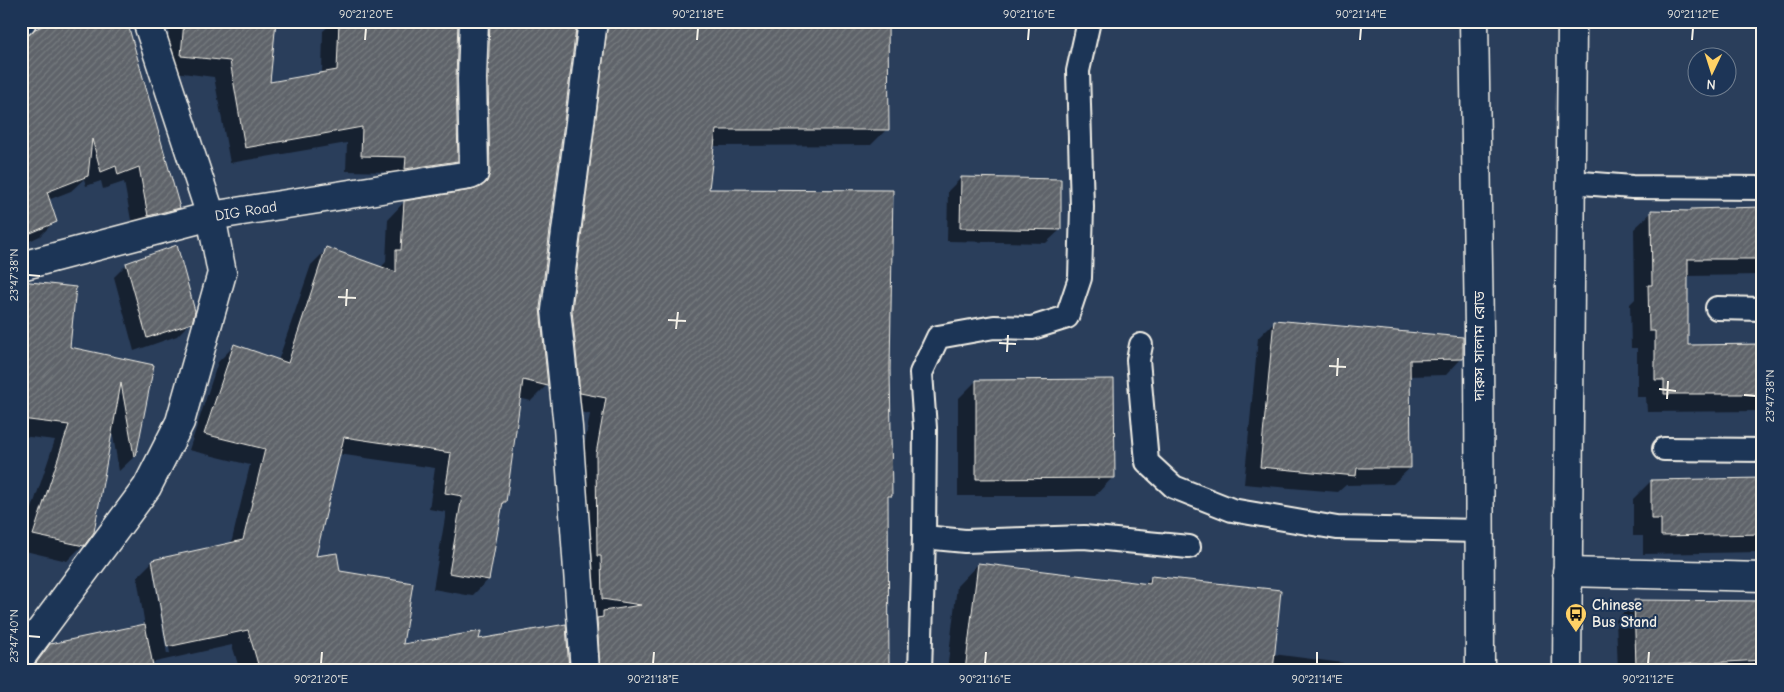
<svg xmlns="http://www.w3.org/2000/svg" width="1784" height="692" viewBox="0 0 1784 692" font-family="'Comic Neue','Noto Sans Bengali',sans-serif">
	<defs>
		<pattern id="building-hatch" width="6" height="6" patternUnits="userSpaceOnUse" patternTransform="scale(1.25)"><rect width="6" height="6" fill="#5f646a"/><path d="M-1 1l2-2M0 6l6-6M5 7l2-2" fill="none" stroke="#777b7f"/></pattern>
	</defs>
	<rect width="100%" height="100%" fill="#2a3e5b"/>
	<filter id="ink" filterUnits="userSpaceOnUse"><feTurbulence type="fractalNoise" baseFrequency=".02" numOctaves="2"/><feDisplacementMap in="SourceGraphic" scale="10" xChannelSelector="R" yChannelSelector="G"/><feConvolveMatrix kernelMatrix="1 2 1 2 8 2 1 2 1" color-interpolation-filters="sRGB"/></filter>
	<g filter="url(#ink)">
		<g fill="#0007" fill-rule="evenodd">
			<path d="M170 21H275L269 83 322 74 323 31 330 25V21H457L455 79 457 161 441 177 390 185V172L346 171 347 143 230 163 214 77 166 71Z"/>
			<path d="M459 21H578H576L539 308 547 385 531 401 519 398 505 502 501 506 488 580 472 596 433 589 446 512 429 509 435 468 338 454 314 558 339 572 402 645 478 640 568 671H240L232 645 151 663 137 577 153 561 231 544 250 465 189 450 218 362 234 346 278 361 311 265 327 249 380 268 386 262 388 219 404 202 474 190 472 96 466 23ZM153 571H155L170 653 167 654Z"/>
			<path d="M579 21H887V129L871 145 713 146 708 190 889 369 890 496 887 499 888 671H584L587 629 599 617 587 615 580 471 590 414 565 409Z"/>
			<path d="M21 38 178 208 163 223 133 231 124 182 103 189 101 181 86 186 84 179 71 191 48 200 55 221 40 236 21 245Z"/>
			<path d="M961 178 1060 230 1046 243 947 241 948 191Z"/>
			<path d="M1763 208V275L1686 276 1687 346 1763 345V411L1647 412 1646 397H1637V348H1631L1630 304 1635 299 1634 229 1652 212H1689L1691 210Z"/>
			<path d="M127 264 191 322 177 336 134 351 114 277Z"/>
			<path d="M21 282 69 348 153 366 135 456 119 471 112 430 83 545 67 561 21 550V541L55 440 21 436Z"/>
			<path d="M1275 321 1462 358 1446 375 1409 376 1410 468 1393 484 1346 485 1338 492 1244 484 1258 338Z"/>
			<path d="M976 381 1113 477 1095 496H958V399Z"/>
			<path d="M1763 479V552L1643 554V536H1633V499L1651 481Z"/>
			<path d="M978 564 1144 584 1151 577 1273 654 1343 663 1342 671H947L957 586Z"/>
			<path d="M21 582 25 583 21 590Z"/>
			<path d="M1634 602H1763V671H1618L1616 620Z"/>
		</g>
		<g fill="url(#building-hatch)" stroke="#f4f1e8">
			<path d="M54 21H127L180 208 148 216 139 167 118 175 116 166 101 172 92 139 88 176 47 192 57 222 21 237V37H26L35 29Z"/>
			<path d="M184 21H276L270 82 337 70 339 21H458L456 79 458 161 405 169 406 157 361 156 362 127 245 148 230 61 181 56Z"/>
			<path d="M490 21H577L540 308 548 386 523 380 506 502H503L489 580 449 573 462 496 445 493 451 453 344 437 316 556 337 553 340 571 413 583 403 644 481 631 479 639 566 624 569 671H260L248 630 167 647 152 560 243 540 265 449 204 434 234 344 288 363 326 247 396 272V250H401L404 201 472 190 481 187 487 182 490 173 488 79Z"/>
			<path d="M608 21H888L889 130H716L709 189 893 190 890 369 892 496H888L889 671H600L597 618 603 617V611L641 605 602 599 601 556H597L596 454 606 398 580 393 572 310Z"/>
			<path d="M961 177 1061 179V230L960 228Z"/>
			<path d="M1763 207V259H1688V345L1763 344V394H1664V380H1655V331H1649L1648 285H1652L1651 210 1691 211V209Z"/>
			<path d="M177 245 195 311 192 323 147 338 126 263Z"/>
			<path d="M21 281 76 287 70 347 154 365 136 456H134L121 383 94 532 84 546 33 535 69 425 21 419Z"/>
			<path d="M1274 320 1463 337V359L1410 360 1411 468H1357L1356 476 1260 467Z"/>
			<path d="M1114 379 1115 478 976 479V380Z"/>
			<path d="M1763 478V534L1661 536V519H1651V480Z"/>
			<path d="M978 563 1150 584 1151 576 1281 590 1273 671H965Z"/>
			<path d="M1634 600 1763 601V660L1636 667Z"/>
			<path d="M145 624 154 671H28L34 666 50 644Z"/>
		</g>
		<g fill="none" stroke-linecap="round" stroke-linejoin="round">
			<g stroke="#f4f1e8" stroke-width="26">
				<g id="lane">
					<path d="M1089 21 1078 71 1082 207 1080 278 1067 317 1032 328 994 327 938 337 921 373 925 428 924 537 965 541 1084 537 1189 547"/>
					<path d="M1570 182 1632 187 1763 188"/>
					<path d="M1717 308 1763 309"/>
					<path d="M1141 345 1138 360 1147 462 1174 487 1232 510 1337 528 1479 531"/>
					<path d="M1664 449 1763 450"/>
					<path d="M920 671 924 537"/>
				</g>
			</g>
			<g stroke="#f4f1e8" stroke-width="31">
				<g id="street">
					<path d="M21 22 22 21"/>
					<path d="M21 266 211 216 470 175 474 173V168L472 79 474 21"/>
					<path d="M1567 572 1763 577"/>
					<path d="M21 657 147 487 180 422 222 273 211 216 147 21"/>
					<path d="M585 671 568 427 556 310 593 21"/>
				</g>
			</g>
			<g stroke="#f4f1e8" stroke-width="31">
				<g id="primary">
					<path d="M1474 21 1479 327 1480 671"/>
					<path d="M1567 671 1572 21"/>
				</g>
			</g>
			<use href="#lane" stroke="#1d3557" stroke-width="22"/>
			<use href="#street" stroke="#1d3557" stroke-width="28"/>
			<use href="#primary" stroke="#1d3557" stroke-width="28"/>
		</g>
	</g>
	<path fill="none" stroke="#f4f1e8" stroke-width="2" d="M365 40 366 28M697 40 698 28M1028 40 1029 28M1360 40 1361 28M1692 40 1693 28M28 275 40 276M338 297 356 298M346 306 347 289M668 320 686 321M676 329 678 312M999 343 1016 344M1007 352 1008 335M1329 366 1346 367M1337 376 1338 358M1659 389 1676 391M1744 395 1756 396M1667 399 1668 381M28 636 40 637M321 664 322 652M653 664 654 652M985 664 986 652M1317 664V652M1648 664 1649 652"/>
	<defs>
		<g id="bus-pin" transform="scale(1.125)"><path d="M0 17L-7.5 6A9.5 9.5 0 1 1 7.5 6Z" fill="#ffd166" stroke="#1d3557"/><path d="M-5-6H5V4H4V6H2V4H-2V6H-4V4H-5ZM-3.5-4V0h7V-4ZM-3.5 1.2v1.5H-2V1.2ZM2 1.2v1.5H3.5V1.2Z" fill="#111"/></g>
	</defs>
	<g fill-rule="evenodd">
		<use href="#bus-pin" x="1576" y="614"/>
	</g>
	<g text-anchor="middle" stroke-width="4" stroke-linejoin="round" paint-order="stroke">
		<g font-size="15" fill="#f4f1e8" stroke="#1d3557">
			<text transform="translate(246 211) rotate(-9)" y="5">DIG Road</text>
			<text transform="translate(1479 346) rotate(-90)" y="5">দারুস সালাম রোড</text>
		</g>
		<g font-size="15" font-weight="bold" fill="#f4f1e8" stroke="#1d3557" text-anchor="start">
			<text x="1592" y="610">Chinese<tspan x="1592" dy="17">Bus Stand</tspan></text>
		</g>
	</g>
	<rect width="1784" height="692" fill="none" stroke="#1d3557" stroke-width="55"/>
	<g transform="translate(1712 72) rotate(184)"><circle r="24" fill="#1d3557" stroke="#738091"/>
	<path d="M0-4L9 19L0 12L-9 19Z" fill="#ffd166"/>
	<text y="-8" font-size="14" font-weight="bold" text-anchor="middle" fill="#f4f1e8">N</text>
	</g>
	<rect x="28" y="28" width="1728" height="636" fill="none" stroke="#f4f1e8" stroke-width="2"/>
	<g font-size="12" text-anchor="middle" fill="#f4f1e8">
		<text x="366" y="18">90°21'20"E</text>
		<text x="698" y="18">90°21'18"E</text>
		<text x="1029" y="18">90°21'16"E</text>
		<text x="1361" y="18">90°21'14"E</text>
		<text x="1693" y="18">90°21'12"E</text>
		<text transform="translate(14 275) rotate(-90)" y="4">23°47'38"N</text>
		<text transform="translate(1770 396) rotate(-90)" y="4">23°47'38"N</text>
		<text transform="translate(14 636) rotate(-90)" y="4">23°47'40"N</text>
		<text x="321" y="683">90°21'20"E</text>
		<text x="653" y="683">90°21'18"E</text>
		<text x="985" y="683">90°21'16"E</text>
		<text x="1317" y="683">90°21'14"E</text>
		<text x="1648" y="683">90°21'12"E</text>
	</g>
</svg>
